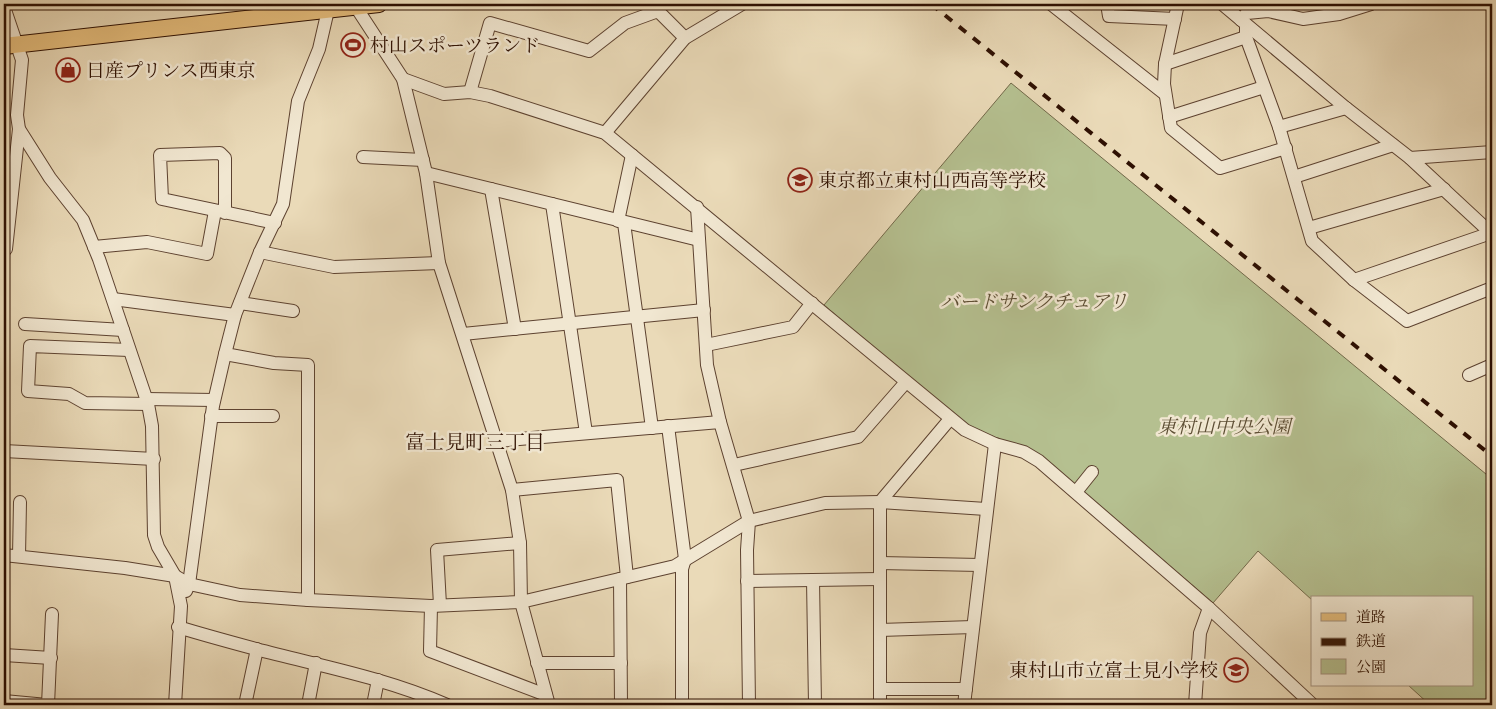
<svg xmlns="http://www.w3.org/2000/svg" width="1496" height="709" viewBox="0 0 1496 709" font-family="'IM FELL Double Pica','Noto Serif JP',serif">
	<rect width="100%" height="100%" fill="#eadab8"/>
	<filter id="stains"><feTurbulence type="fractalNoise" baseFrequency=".004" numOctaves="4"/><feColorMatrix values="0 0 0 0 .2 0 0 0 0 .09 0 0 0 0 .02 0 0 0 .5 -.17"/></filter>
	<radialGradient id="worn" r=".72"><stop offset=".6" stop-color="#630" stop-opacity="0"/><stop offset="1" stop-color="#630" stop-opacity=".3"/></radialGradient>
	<path fill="#b5c090" stroke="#726849" d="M1011 83 1492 479V705H1430L1408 685H1472V598H1312V600L1258 551 1213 603 1050 463 967 428 824 305Z"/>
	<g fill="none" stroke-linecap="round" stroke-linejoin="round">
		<g stroke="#5d4230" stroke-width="14">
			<g id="minor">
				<path d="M354 4 403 79 426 173 439 263 512 490 520 543 521 602 549 705"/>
				<path d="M1051 4 1165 94"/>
				<path d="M1107 4 1109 16 1175 19"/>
				<path d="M1178 4 1165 64 1164 84 1171 128 1220 168 1286 148"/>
				<path d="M1222 4 1346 108 1410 158 1492 234"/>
				<path d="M4 7 22 60 17 115 19 129 50 178 83 220 99 259 148 404 152 426 154 535 158 547 175 576 181 606 175 705"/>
				<path d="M1241 20 1247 13 1268 11 1303 19 1339 14 1371 4"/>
				<path d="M1246 25V37L1279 127 1312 241 1354 280 1407 321 1492 288"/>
				<path d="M1165 64 1246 37"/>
				<path d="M403 79 444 94 470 92 490 96 605 133 965 430 995 444 1024 452 1039 461 1209 608 1313 705"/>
				<path d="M470 92 490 23 589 51 625 23 658 11 685 38"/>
				<path d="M1169 117 1264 87"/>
				<path d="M1279 127 1346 108"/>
				<path d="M605 133 685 38 742 4"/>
				<path d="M363 157 423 160"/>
				<path d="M1410 158 1492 152"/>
				<path d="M426 173 699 240"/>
				<path d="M1294 177 1393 145"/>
				<path d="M491 189 515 329"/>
				<path d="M552 204 586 433"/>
				<path d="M697 207 707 365 720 422 749 521 747 550 749 705"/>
				<path d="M225 213V158L220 153 160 155 162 199 275 223"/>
				<path d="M618 221 632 155"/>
				<path d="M624 223 652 428"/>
				<path d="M1309 228 1444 189"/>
				<path d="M94 247 147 242 207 254 215 211"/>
				<path d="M6 249 19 129"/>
				<path d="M260 252 334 267 439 263"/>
				<path d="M1354 280 1491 233"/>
				<path d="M113 299 235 315"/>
				<path d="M240 303 293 311"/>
				<path d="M25 324 123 330"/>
				<path d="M463 334 704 310"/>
				<path d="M706 345 793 327 812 303"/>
				<path d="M129 350 30 346 28 391 69 394 85 403 148 404"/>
				<path d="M225 354 274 363 308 365V600"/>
				<path d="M1469 375 1492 365"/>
				<path d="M146 399 214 400"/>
				<path d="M211 416H273"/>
				<path d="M668 426 685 559 682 569V705"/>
				<path d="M497 441 720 422"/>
				<path d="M4 451 154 459"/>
				<path d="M734 465 858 437 906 382"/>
				<path d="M512 490 617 480 627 577"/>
				<path d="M1076 492 1092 472"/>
				<path d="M4 555 125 568 175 576 189 584 240 595 308 600 431 606 521 602 675 566 749 521 825 503 880 502 986 509"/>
				<path d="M19 556 20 502"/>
				<path d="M880 563 980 565"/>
				<path d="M620 579 621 705"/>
				<path d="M813 580 815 705"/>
				<path d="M747 581 880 579"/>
				<path d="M186 591 189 584 213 406 225 354 235 315 260 252 283 204 298 101 319 49 328 10"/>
				<path d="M440 605 437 550 520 543"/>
				<path d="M431 606 430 651 546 695"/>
				<path d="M178 627C204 635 230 642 256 649 320 666 386 678 447 705"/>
				<path d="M880 630 973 627"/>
				<path d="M4 655 51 658"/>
				<path d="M537 663H621"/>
				<path d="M880 689H966"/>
				<path d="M4 701 47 705"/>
				<path d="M48 705 52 614"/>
				<path d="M245 705 257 649"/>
				<path d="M308 705 316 663"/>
				<path d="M373 705 378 680"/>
				<path d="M880 705V502L950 419"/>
				<path d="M964 705 995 444"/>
				<path d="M1195 705 1200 633 1209 608"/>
			</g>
		</g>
		<g stroke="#2e1002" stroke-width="18">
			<path id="major" d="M4 46 379 4"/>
		</g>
		<use href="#minor" stroke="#f1e7d1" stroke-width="12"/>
		<use href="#major" stroke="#e5bd7c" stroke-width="16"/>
		<path stroke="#2e1002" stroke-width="4" stroke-dasharray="9 9" stroke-linecap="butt" d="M931 4 1492 456"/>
	</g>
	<defs>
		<g id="stadium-ring" transform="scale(1.25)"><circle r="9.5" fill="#f1e7d1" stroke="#8f2418" stroke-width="1.5"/><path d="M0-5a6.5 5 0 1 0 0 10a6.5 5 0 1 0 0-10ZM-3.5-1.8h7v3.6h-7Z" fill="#8f2418"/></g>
		<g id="shop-ring" transform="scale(1.25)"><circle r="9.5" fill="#f1e7d1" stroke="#8f2418" stroke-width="1.5"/><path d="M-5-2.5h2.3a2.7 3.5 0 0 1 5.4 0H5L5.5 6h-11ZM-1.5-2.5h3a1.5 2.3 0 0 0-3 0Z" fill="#8f2418"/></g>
		<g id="school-ring" transform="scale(1.25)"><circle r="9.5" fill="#f1e7d1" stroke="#8f2418" stroke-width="1.5"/><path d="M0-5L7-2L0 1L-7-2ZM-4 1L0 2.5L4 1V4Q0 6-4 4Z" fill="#8f2418"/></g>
	</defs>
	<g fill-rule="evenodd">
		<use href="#stadium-ring" x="353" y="45"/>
		<use href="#shop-ring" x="68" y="70"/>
		<use href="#school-ring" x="800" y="180"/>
		<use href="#school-ring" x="1236" y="670"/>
	</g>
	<g text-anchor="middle" stroke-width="5" stroke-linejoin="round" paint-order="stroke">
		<g font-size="19" fill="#2e1002" stroke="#f1e7d1" text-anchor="start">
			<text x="370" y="52">村山スポーツランド</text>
			<text x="86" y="77">日産プリンス西東京</text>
			<text x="818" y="187">東京都立東村山西高等学校</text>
			<text x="1218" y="677" text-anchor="end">東村山市立富士見小学校</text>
		</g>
		<g font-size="19" font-style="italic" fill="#5d4e34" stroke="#f1e7d1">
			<text x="1034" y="308">バードサンクチュアリ</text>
			<text x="1224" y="433">東村山中央公園</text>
		</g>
		<g font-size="20" fill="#2e1002" stroke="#f1e7d1">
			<text x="475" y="449">富士見町三丁目</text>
		</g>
	</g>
	<rect width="1496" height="709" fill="none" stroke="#eadab8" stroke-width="20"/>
	<rect x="5" y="5" width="1486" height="699" fill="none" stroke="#2e1002" stroke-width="2.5"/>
	<rect x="10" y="10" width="1476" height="689" fill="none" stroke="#2e1002"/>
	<rect x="1311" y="596" width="162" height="90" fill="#f1e7d1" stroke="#a3917e"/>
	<rect x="1321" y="613" width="25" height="8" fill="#e5bd7c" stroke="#a3917e"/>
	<text x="1356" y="622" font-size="15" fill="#2e1002">道路</text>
	<rect x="1321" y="638" width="25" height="8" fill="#2e1002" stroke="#a3917e"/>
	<text x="1356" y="646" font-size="15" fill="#2e1002">鉄道</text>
	<rect x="1321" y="659" width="25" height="15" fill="#b5c090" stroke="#a3917e"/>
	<text x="1356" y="672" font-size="15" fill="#2e1002">公園</text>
	<rect width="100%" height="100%" filter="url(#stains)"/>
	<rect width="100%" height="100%" fill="url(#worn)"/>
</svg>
